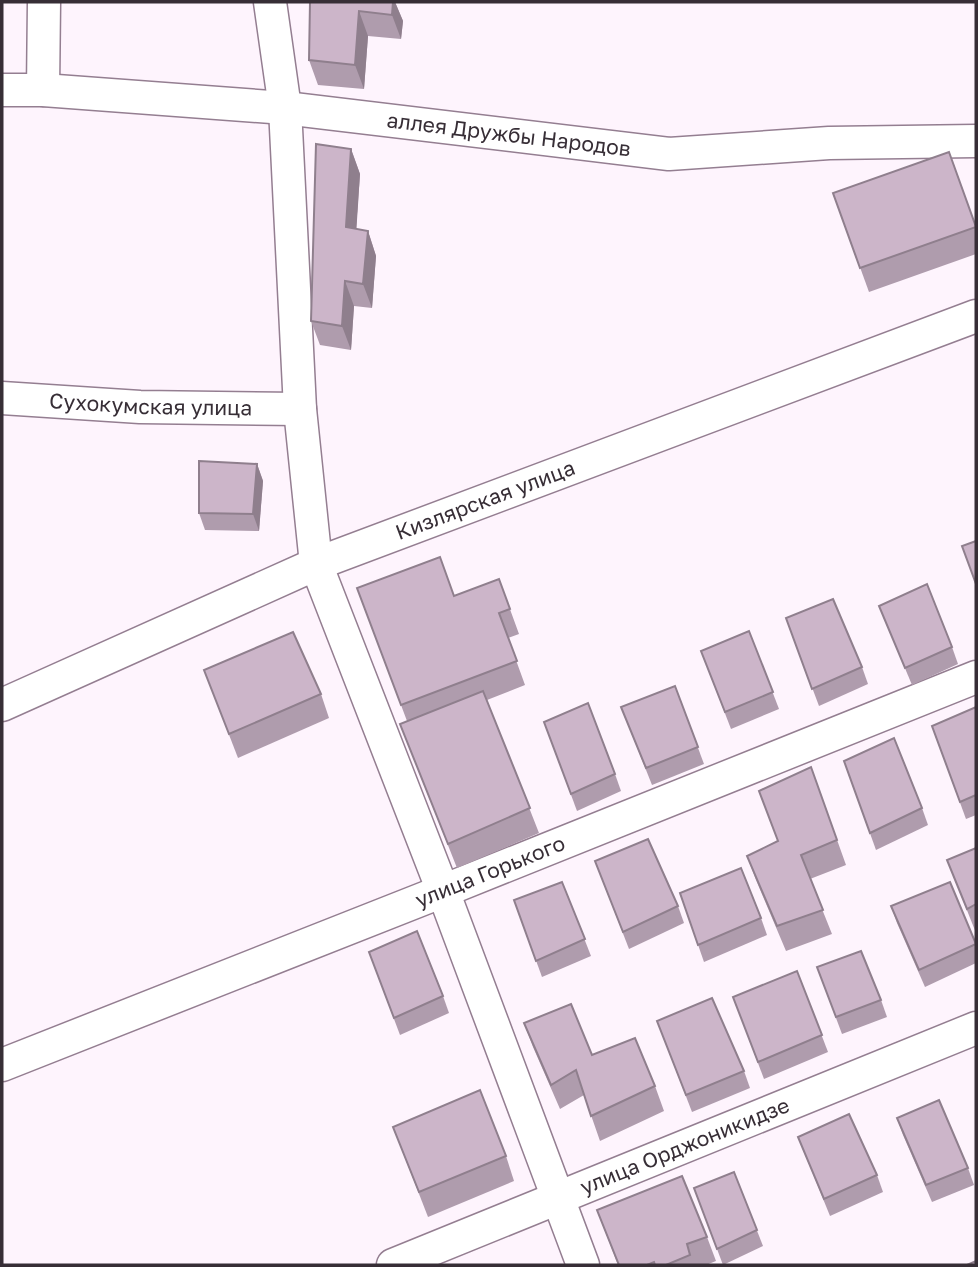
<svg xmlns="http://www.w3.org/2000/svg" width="978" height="1267" viewBox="0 0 978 1267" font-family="'Golos Text',sans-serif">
	<rect width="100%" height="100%" fill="#fef4fd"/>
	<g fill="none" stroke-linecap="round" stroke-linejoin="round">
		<g stroke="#947e91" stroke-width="35">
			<g id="minor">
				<path d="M270 2 285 108 300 409 316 564 443 891 583 1265"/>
				<path id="s1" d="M2 90H43L285 108 669 154 829 143 976 141"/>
				<path d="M43 90 44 2"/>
				<path id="s2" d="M2 398 140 407 300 409"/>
				<path id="s3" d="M2 705 316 564 976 316"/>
				<path id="s4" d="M2 1065 443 891 976 677"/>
				<path id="s5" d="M393 1265 976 1028"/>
			</g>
		</g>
		<use href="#minor" stroke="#fff" stroke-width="32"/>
	</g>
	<g fill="#af9cad">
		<path d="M310 2H395L403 21 401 39 368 36 364 89 318 85 309 60Z"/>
		<path d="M351 149 360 174 356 229 368 231 376 256 372 308 354 306 351 350 320 345 311 321Z"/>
		<path d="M949 152 976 228V254L869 292 833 193Z"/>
		<path d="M257 464 263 481 259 531 205 530 199 513Z"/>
		<path d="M499 579 519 634 508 638 525 685 487 700 539 833 457 868 400 724 407 721 357 588 454 596Z"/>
		<path d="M879 606 952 647 958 664 912 685Z"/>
		<path d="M786 618 862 667 868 684 819 706Z"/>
		<path d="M749 631 779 709 731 729 701 651Z"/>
		<path d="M204 670 321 694 329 718 238 758Z"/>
		<path d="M675 686 704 764 652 785 621 707Z"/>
		<path d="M976 707V815L966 819 932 726Z"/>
		<path d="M544 722 615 774 621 791 577 811Z"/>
		<path d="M844 761 922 808 928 825 876 850Z"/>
		<path d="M811 767 846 865 810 879 832 934 786 951 756 880 747 856 777 841Z"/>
		<path d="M976 848V933L947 860Z"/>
		<path d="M595 861 678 906 684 923 629 949Z"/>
		<path d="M562 882 591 956 542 977 514 900Z"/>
		<path d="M950 882 976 945V963L925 987 897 923 891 906Z"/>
		<path d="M680 893 761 918 767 935 704 962Z"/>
		<path d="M369 952 443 996 449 1013 400 1035Z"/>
		<path d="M817 967 881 1000 887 1017 842 1034Z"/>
		<path d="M797 971 828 1052 764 1079 733 997Z"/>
		<path d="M657 1021 744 1071 750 1088 692 1112Z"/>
		<path d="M524 1023 655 1086 664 1111 600 1141 584 1095 560 1109 533 1047Z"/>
		<path d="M897 1118 968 1168 974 1185 932 1202 903 1135Z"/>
		<path d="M393 1127 506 1156 514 1181 428 1217Z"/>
		<path d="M798 1137 877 1175 883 1192 830 1216Z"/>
		<path d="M734 1172 763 1246 723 1265 694 1188Z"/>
		<path d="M597 1210 707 1237 716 1261 706 1265H618Z"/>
	</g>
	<g fill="#8f7f8d">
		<path d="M393 2H395L403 21 401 39 392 15Z"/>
		<path d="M359 11 368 36 364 89 355 65Z"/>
		<path d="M351 149 360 174 355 251 346 227Z"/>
		<path d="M368 231 376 256 372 308 363 284Z"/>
		<path d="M345 281 354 306 351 350 342 326Z"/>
		<path d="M257 464 263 481 259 531 253 514Z"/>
	</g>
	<g fill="#ccb5c9" stroke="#8f7f8d" stroke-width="2">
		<path d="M310 2H393L392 15 359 11 355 65 309 60Z"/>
		<path d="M316 144 351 149 346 227 368 231 363 284 345 281 342 326 311 321Z"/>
		<path d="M949 152 976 227 860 268 833 193Z"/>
		<path d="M199 461 257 464 253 514 199 513Z"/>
		<path d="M976 541V584L962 546Z"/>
		<path d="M440 557 454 596 499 579 510 609 499 613 517 661 401 705 357 588Z"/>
		<path d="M927 584 952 647 905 668 879 606Z"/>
		<path d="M833 599 862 667 812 689 786 618Z"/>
		<path d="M749 631 773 692 725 712 701 651Z"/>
		<path d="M293 632 321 694 229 734 204 670Z"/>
		<path d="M675 686 698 747 646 768 621 707Z"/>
		<path d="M483 691 530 808 448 844 400 724Z"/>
		<path d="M588 703 615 774 571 794 544 722Z"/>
		<path d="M976 707V795L960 802 932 726Z"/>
		<path d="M894 738 922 808 870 833 844 761Z"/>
		<path d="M811 767 837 840 801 855 823 910 777 926 747 856 778 841 759 791Z"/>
		<path d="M648 839 678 906 623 932 595 861Z"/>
		<path d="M976 848V904L967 909 947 860Z"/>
		<path d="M741 868 761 918 698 945 680 893Z"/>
		<path d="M562 882 585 939 536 961 514 900Z"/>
		<path d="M950 882 976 944 919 970 891 906Z"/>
		<path d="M417 931 443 996 394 1018 369 952Z"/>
		<path d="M861 951 881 1000 836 1017 817 967Z"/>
		<path d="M797 971 822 1035 758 1062 733 997Z"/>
		<path d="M712 998 744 1071 686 1095 657 1021Z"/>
		<path d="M571 1004 592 1055 635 1038 655 1086 591 1116 576 1070 551 1085 524 1023Z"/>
		<path d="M480 1090 506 1156 419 1192 393 1127Z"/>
		<path d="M939 1100 968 1168 926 1185 897 1118Z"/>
		<path d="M849 1114 877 1175 824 1199 798 1137Z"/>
		<path d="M734 1172 757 1230 717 1249 694 1188Z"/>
		<path d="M682 1176 707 1237 687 1244 690 1255 666 1265H655L654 1262 647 1265H619L597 1210Z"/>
		<path d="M976 1261V1265H967Z"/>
	</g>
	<g text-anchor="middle" stroke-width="6" stroke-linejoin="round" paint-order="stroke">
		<g font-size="21" fill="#372e36" stroke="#fff">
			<text dy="7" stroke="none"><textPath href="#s1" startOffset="509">аллея Дружбы Народов</textPath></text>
			<text dy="7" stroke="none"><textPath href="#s2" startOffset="149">Сухокумская улица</textPath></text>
			<text dy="7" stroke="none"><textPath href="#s3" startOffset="525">Кизлярская улица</textPath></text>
			<text dy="7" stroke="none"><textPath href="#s4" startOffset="525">улица Горького</textPath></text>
			<text dy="7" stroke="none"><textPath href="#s5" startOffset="315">улица Орджоникидзе</textPath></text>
		</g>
	</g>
	<rect width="978" height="1267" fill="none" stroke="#372e36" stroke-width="7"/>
</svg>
